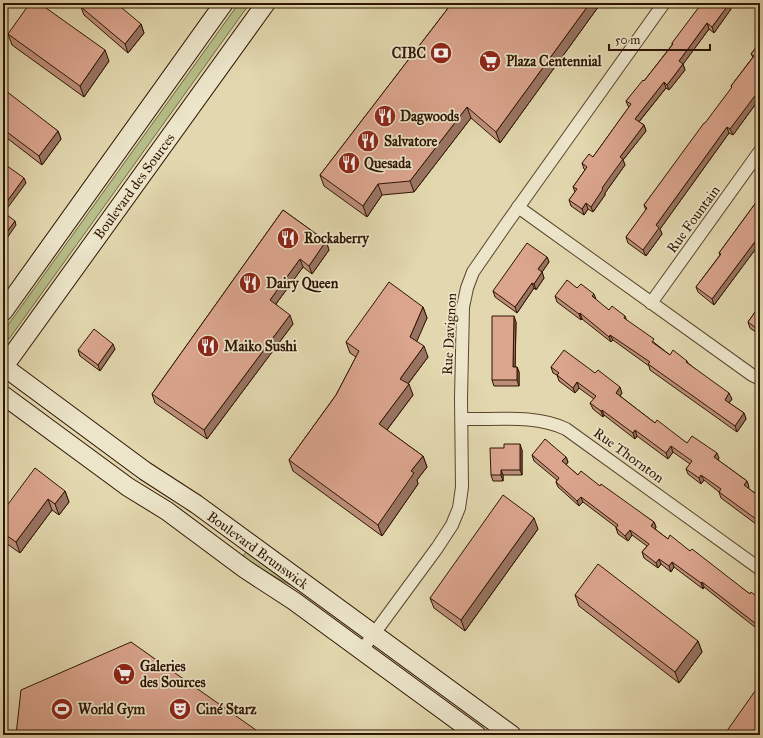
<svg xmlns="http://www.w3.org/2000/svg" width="763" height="738" viewBox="0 0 763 738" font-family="'IM FELL Great Primer',serif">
	<rect width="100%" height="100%" fill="#e2d7ae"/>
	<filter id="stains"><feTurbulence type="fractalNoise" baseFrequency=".005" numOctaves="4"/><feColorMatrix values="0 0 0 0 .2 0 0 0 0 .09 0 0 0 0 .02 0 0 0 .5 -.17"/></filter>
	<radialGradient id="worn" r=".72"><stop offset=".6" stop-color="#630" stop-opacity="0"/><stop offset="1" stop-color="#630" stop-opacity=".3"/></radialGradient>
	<g fill="#b6bd88" stroke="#726944">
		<path d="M239 3H250L9 339 3 334V332Z"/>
		<path d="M247 551 297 587 296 588 253 565 242 557Z"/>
	</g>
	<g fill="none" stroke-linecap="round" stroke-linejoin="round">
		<g stroke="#5b462c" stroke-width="14">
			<g id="street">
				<path d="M518 207 752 375 760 379"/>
				<path d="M651 303 760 151"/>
				<path d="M462 419C495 420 535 414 566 429L760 569"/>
				<path d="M362 650 437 548 452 525 459 508 462 487 461 398 463 307 467 288 473 272 507 223 664 3"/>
			</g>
		</g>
		<g stroke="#2e1500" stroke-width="20">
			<g id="secondary">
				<path d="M3 312 224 3"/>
				<path d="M3 366 145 471 196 504 512 735"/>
				<path d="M3 368 266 3"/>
				<path d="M3 395 128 487 167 511 245 569 294 601 477 735"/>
			</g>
		</g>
		<use href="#street" stroke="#ece5ca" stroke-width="12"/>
		<use href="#secondary" stroke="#ece5ca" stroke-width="18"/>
	</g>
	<g fill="#bc8e7a" stroke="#2e1500">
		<path d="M452 3H601L500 143 471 118 414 192 382 195 367 217 324 186 320 175Z"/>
		<path d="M81 7 141 24 144 33 128 53 84 15Z"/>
		<path d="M731 9 714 33 709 29 683 64 685 70 669 90 666 88 639 122 644 125 646 131 623 160 625 165 605 193V195L593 212 588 209 584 215 571 206 569 200 575 192 573 187 585 170 584 169 582 163 593 157 629 107 628 106 626 101 644 81 672 45V43Z"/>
		<path d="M8 34 109 61 84 97 12 45Z"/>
		<path d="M760 42V98L733 135 729 133 660 229 662 234 646 256 628 243 626 237 646 210 644 205 732 88 731 86 753 57 751 54Z"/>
		<path d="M3 95 58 131 61 139 42 165 3 135Z"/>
		<path d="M760 197V243L714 305 698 292 696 287 720 255 719 253Z"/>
		<path d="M283 210 326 241 329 250 312 274 303 267 276 304 293 324 207 439 155 403 152 394Z"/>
		<path d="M547 257 549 262 542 272 544 278 536 290 534 288 517 313 495 297 493 291Z"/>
		<path d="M577 288 609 310 625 316 627 321 656 344 670 355 687 361 688 363 732 399 729 403 744 413 746 419 737 432 650 370 649 366 613 340 611 342 582 319 581 320 557 302 555 296Z"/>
		<path d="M760 305V335L750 328 748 322Z"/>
		<path d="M423 307 427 318 416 341 428 357 408 384 413 395 387 430 423 456 427 467 417 480 418 484 382 536 293 471 289 460 336 395 356 357 350 353 346 342Z"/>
		<path d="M516 322 515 367H517L519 372V386H494L492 380Z"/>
		<path d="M115 349 100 371 80 356 78 350Z"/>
		<path d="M551 367 595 373 622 393 620 396 655 423 687 443 719 458 718 460 747 481 749 487 748 488 760 497V527L721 498 719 492 704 480 701 484 688 474 686 469 690 464 673 452 668 459 637 436 635 439 604 415 603 417 593 409 590 403 594 399 579 388 575 393 559 381 557 375 553 373Z"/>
		<path d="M522 450V475H503V481H493L491 475Z"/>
		<path d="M532 455 566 457 568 462 566 465 578 475 600 486 654 522 656 527 655 529 668 539 690 551 750 594 760 599V631L704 587 703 589 674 567 671 572 661 564 658 568 644 558 642 552 647 546 632 535 628 541 618 534 616 528V527L583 502 579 506 558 487 556 482 557 480 534 461Z"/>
		<path d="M65 491 69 502 59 515 52 510 20 553 3 541V511Z"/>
		<path d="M538 529 465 631 434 608 430 598Z"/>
		<path d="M575 595 698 641 702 652 679 683 579 606Z"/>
	</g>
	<g fill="#997463" stroke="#2e1500">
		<path d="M590 3H601L500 143 496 132Z"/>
		<path d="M729 4 731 9 714 33 712 27Z"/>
		<path d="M707 23 709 29 681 67 679 61Z"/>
		<path d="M141 24 144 33 128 53 125 44Z"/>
		<path d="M105 50 109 61 84 97 80 86Z"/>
		<path d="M683 64 685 70 669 90 667 85Z"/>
		<path d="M760 80V98L733 135 730 129 756 86Z"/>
		<path d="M664 82 666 88 637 124 635 119Z"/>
		<path d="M467 107 471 118 414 192 410 181Z"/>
		<path d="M644 125 646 131 623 160 625 165 605 193V195L593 212 591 207 620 157Z"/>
		<path d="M727 127 729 133 660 229 662 234 646 256 643 250 656 225Z"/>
		<path d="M58 131 61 139 42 165 39 156Z"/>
		<path d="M24 178 26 183 3 214V207Z"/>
		<path d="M378 184 382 195 367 217 363 206Z"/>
		<path d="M586 203 588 209 584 215 582 209Z"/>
		<path d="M15 221 16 225 3 244V237Z"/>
		<path d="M760 235V243L714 305 712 299Z"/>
		<path d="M326 241 329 250 312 274 309 266Z"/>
		<path d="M547 257 549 262 540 275 538 269Z"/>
		<path d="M300 259 303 267 273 308 270 300Z"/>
		<path d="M542 272 544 278 536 290 534 284Z"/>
		<path d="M532 283 534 288 517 313 515 307Z"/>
		<path d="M594 294 596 299 592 296Z"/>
		<path d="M423 307 427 318 414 348 410 337Z"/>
		<path d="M580 313 582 319 581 320 579 314Z"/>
		<path d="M290 315 293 324 207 439 204 430Z"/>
		<path d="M514 316 516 322 515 372 513 367Z"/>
		<path d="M610 335 613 340 611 342 609 337Z"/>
		<path d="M113 344 115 349 100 371 98 365Z"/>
		<path d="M424 346 428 357 404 389 400 379Z"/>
		<path d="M517 367 519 372V386L517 380Z"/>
		<path d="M577 382 579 388 575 393 573 388Z"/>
		<path d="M409 384 413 395 383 435 379 424Z"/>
		<path d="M620 387 622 393 618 398 616 393Z"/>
		<path d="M729 393 732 399 727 405 725 400Z"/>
		<path d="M602 410 604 415 603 417 601 411Z"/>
		<path d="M744 413 746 419 737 432 735 426Z"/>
		<path d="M635 430 637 436 635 439 633 433Z"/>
		<path d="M520 444 522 450V475L520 470Z"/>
		<path d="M671 446 673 452 668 459 666 453Z"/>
		<path d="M717 453 719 458 716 463 714 457Z"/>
		<path d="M423 456 427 467 417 480 418 484 382 536 378 525 411 471Z"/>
		<path d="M566 457 568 462 564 467 562 461Z"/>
		<path d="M501 470 503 475V481L501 475Z"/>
		<path d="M701 475 704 480 701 484 699 478Z"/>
		<path d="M747 481 749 487 746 491 744 485Z"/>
		<path d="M65 491 69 502 59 515 55 504Z"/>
		<path d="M581 497 583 502 579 506 577 501Z"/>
		<path d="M48 499 52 510 20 553 16 542Z"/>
		<path d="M534 518 538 529 465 631 461 620Z"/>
		<path d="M654 522 656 527 653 532 651 526Z"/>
		<path d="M630 530 632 535 628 541 625 536Z"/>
		<path d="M659 559 661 564 658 568 656 563Z"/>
		<path d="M672 562 674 567 671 572 669 566Z"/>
		<path d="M702 582 704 587 703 589 701 583Z"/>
		<path d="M698 641 702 652 679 683 675 672Z"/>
	</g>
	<g fill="#dba58e" stroke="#2e1500">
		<path d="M30 3H39L105 50 80 86 8 34Z"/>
		<path d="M84 3H116L141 24 125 44 81 7Z"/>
		<path d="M452 3H590L496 132 467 107 410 181 378 184 363 206 320 175Z"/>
		<path d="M702 3H728L729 4 712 27 707 23 679 61 683 64 667 85 664 82 635 119 644 125 620 157 623 159 602 188 603 189 591 207 586 203 582 209 569 200 577 189 573 187 587 167 582 163 589 154 593 157 631 104 626 101 643 80 644 81 673 44 672 43Z"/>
		<path d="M760 42V80L756 86 760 89 730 129 727 127 656 225 659 228 643 250 626 237 647 208 644 205 704 123H705L732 87 731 86 754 56 751 54Z"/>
		<path d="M6 91 58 131 39 156 3 129V95Z"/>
		<path d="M3 163 24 178 3 207Z"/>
		<path d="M760 197V235L712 299 696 287 721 254 719 253Z"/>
		<path d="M283 210 326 241 309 266 300 259 270 300 290 315 204 430 152 394Z"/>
		<path d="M3 212 15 221 3 237Z"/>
		<path d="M527 243 547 257 538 269 542 272 534 284 532 283 515 307 493 291Z"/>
		<path d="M567 280 577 288 581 284 594 294 592 296 609 310 612 306 625 316 624 318 654 339 652 342 670 355 673 350 687 361 686 362 729 393 725 400 744 413 735 426 648 364 650 362 610 335 609 337 580 313 579 314 555 296Z"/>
		<path d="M389 282 423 307 410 337 424 346 400 379 409 384 379 424 423 456 411 471 414 473 378 525 289 460 336 395 359 351 346 342Z"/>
		<path d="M760 305V331L748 322Z"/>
		<path d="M492 316H514L513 367H517V380H492Z"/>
		<path d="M94 329 113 344 98 365 78 350Z"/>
		<path d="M564 350 595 373 598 370 620 387 616 393 655 423 657 420 687 443 692 436 717 453 714 457 747 481 744 485 760 497V522L719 492 721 489 701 475 699 478 686 469 692 461 671 446 666 453 635 430 633 433 602 410 601 411 590 403 596 396 577 382 573 388 557 375 559 373 551 367Z"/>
		<path d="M545 439 566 457 562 461 578 475 581 471 600 486 601 484 654 522 651 526 668 539 670 535 690 551 692 549 750 594 751 592 760 599V627L702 582 701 583 672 562 669 566 659 559 656 563 642 552 649 544 630 530 625 536 616 528 618 525 581 497 577 501 556 482 559 478 532 455Z"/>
		<path d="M504 444H520V470H501V475H491L490 448H504Z"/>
		<path d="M35 468 65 491 55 504 48 499 16 542 3 533V511Z"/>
		<path d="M503 495 534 518 461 620 430 598Z"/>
		<path d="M598 564 698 641 675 672 575 595Z"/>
		<path d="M131 642 263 735H16L21 690Z"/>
		<path d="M760 684V735H724Z"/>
	</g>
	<defs>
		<g id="bank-disc" transform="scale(1.15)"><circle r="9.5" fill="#8f2418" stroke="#ece5ca"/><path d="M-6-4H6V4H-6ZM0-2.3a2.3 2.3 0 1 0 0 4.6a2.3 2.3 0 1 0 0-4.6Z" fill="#fff"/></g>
		<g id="supermarket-disc" transform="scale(1.15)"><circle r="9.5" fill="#8f2418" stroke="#ece5ca"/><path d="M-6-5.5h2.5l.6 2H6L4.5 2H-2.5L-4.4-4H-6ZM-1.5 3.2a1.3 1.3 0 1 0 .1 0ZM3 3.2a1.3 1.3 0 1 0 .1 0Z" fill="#fff"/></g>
		<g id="restaurant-disc" transform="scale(1.15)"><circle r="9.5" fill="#8f2418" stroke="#ece5ca"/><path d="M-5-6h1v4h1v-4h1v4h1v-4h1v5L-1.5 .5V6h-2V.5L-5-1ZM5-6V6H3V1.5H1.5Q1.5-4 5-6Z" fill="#fff"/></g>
		<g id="stadium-disc" transform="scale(1.15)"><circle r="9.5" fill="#8f2418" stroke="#ece5ca"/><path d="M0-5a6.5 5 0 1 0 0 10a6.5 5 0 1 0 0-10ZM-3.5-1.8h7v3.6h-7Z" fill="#fff"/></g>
		<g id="theatre-disc" transform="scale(1.15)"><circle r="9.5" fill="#8f2418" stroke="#ece5ca"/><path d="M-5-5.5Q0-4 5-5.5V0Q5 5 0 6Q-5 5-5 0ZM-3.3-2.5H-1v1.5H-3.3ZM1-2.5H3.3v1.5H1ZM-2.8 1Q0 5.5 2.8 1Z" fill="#fff"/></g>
	</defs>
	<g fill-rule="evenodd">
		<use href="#bank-disc" x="441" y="53"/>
		<use href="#supermarket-disc" x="490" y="61"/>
		<use href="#restaurant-disc" x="385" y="116"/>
		<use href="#restaurant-disc" x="368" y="141"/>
		<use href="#restaurant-disc" x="349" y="163"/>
		<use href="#restaurant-disc" x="288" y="238"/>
		<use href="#restaurant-disc" x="250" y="283"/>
		<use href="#restaurant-disc" x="208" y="346"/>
		<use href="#supermarket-disc" x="124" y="674"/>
		<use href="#stadium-disc" x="62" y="709"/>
		<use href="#theatre-disc" x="180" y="709"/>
	</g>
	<g text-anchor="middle" stroke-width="3.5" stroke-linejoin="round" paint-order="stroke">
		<g font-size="14" font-weight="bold" fill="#2e1500" stroke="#ece5ca" text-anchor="start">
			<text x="426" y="58" text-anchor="end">CIBC</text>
			<text x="506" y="66">Plaza Centennial</text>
			<text x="400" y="121">Dagwoods</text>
			<text x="384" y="146">Salvatore</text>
			<text x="364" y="168">Quesada</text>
			<text x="304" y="243">Rockaberry</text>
			<text x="266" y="288">Dairy Queen</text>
			<text x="224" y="351">Maiko Sushi</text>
			<text x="140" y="671">Galeries<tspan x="140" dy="16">des Sources</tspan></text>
			<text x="78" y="714">World Gym</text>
			<text x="196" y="714">Ciné Starz</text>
		</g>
		<g font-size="14" fill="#2e1500" stroke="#ece5ca">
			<text transform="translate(134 186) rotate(-54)" y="5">Boulevard des Sources</text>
			<text transform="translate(693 219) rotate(-54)" y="5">Rue Fountain</text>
			<text transform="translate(449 334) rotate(-87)" y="5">Rue Davignon</text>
			<text transform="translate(629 455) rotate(36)" y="5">Rue Thornton</text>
			<text transform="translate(258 550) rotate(36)" y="5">Boulevard Brunswick</text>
		</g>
	</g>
	<rect width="763" height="738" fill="none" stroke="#e2d7ae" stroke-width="16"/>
	<rect x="4" y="4" width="755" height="730" fill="none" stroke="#2e1500" stroke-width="2"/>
	<rect x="8" y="8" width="747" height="722" fill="none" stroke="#2e1500"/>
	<path d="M609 44v6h101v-6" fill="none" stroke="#2e1500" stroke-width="2"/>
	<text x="615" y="44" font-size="12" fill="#2e1500" stroke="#ece5ca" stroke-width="3" paint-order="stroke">50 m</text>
	<rect width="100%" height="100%" filter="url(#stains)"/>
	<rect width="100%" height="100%" fill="url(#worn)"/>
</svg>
